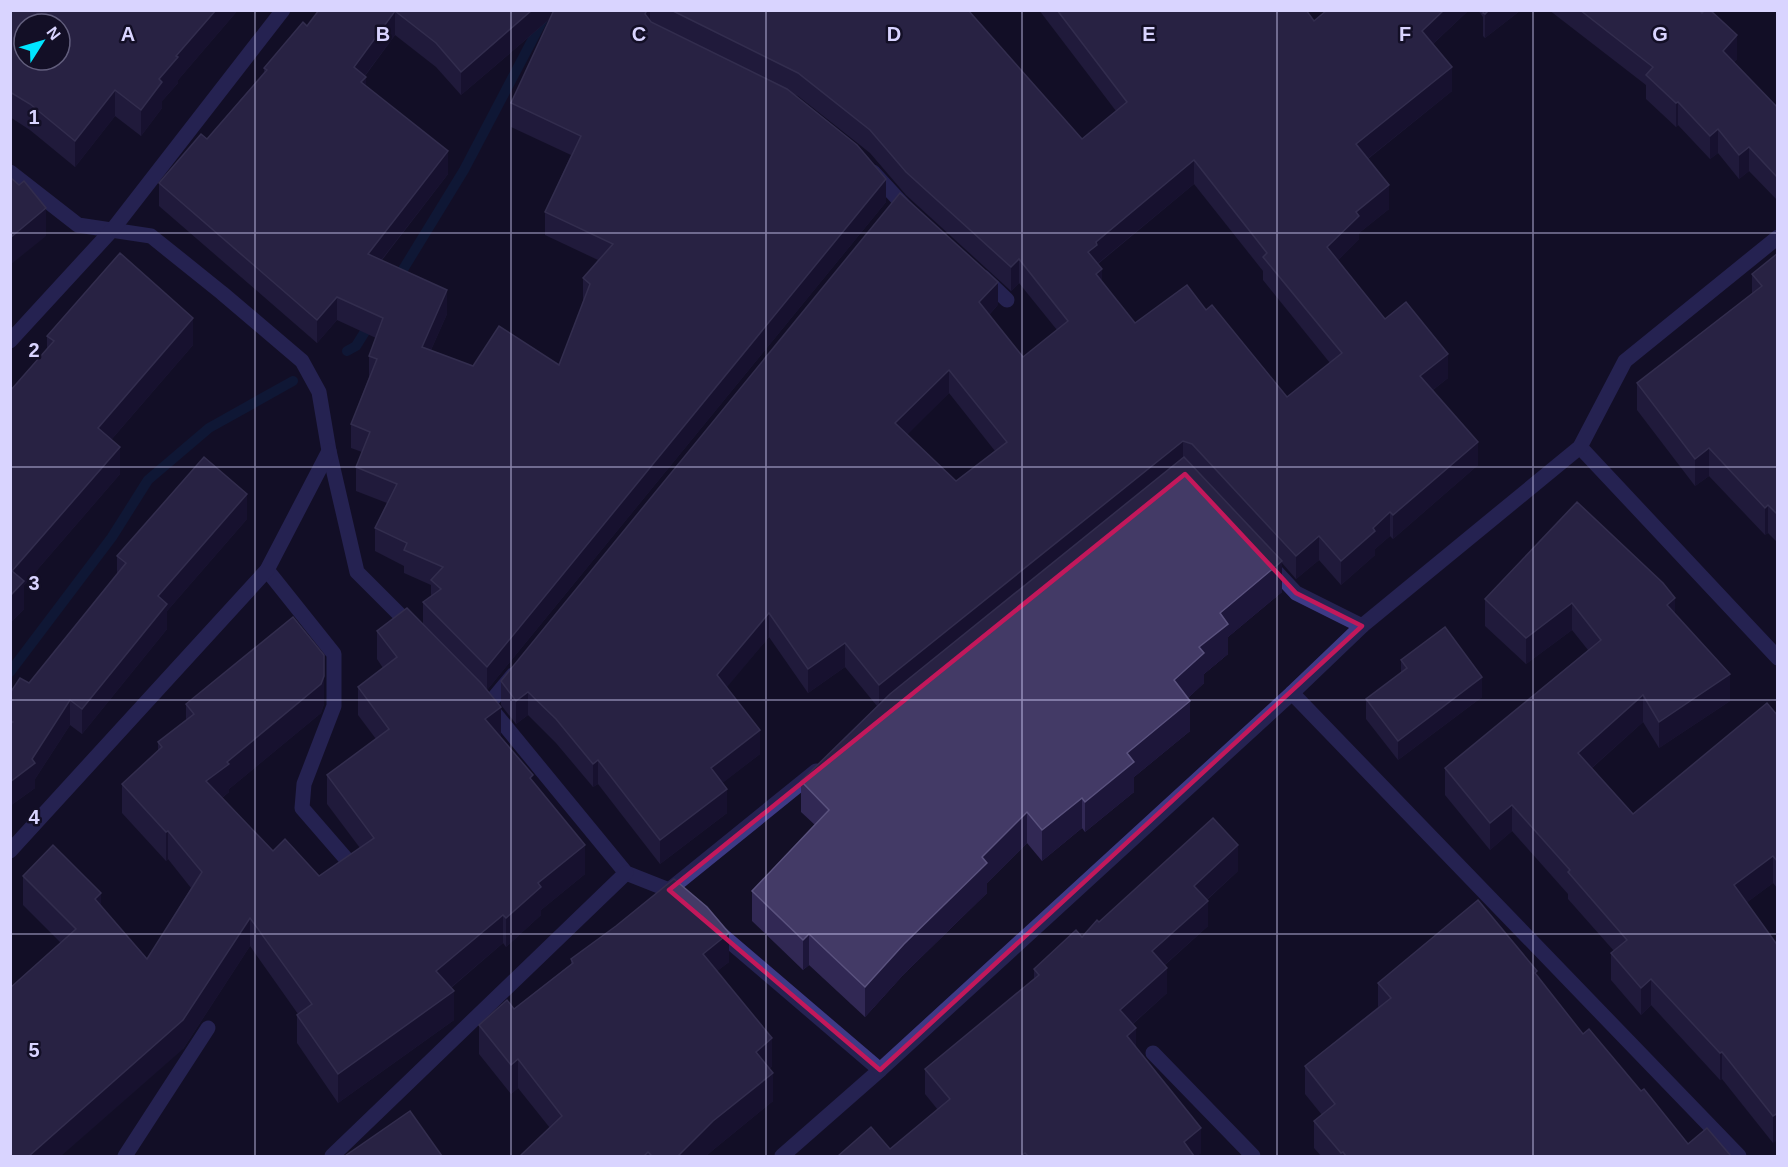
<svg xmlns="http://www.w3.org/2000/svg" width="1788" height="1167" viewBox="0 0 1788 1167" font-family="Helvetica,sans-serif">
	<rect width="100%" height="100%" fill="#130f26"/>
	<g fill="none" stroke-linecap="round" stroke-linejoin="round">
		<g stroke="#0c2248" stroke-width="10">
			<path d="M396 281 464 170 548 10"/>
			<path d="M347 351 356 346 371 322"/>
			<path d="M10 672 112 537 148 480 209 428 293 381"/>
		</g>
		<path stroke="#3d3a85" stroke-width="15" d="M125 1156 208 1028"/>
		<g stroke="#3d3a85" stroke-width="15">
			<path d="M10 172 78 225 151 236 222 293 302 361 319 392 329 451 357 572 412 627"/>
			<path d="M873 172 909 211"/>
			<path d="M983 277 1007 300"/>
			<path d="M10 341 113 229 283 10"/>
			<path d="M1580 447 1778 658"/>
			<path d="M1269 564 1296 593 1362 626 1580 447 1625 361 1778 237"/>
			<path d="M267 570 334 654V706L304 784 302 808 354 868"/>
			<path d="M1292 693 1739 1156"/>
			<path d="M488 705 626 873 669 890"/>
			<path d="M488 705 513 675"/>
			<path d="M10 851 267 570 329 451"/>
			<path d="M676 895 669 890 816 771"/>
			<path d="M715 929 880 1070 782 1156"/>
			<path d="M1153 1053 1253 1156"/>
			<path d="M880 1070 1292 693 1362 626"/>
			<path d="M332 1156 626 873"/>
		</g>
	</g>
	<g fill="#312854" fill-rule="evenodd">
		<path d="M10 10H238L178 80V83L162 101V108L141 136 115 116 75 167 30 130 10 117Z"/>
		<path d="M319 10H968L1082 139 1116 111 1039 10H1306L1314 21 1327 10H1469L1433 44 1452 91 1368 159 1389 209 1359 233V239L1338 260 1385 319 1448 378 1433 390 1478 465 1393 539 1390 536 1375 549V555L1341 585 1319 560 1296 579 1282 563V592L1228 637V654L1204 674V683L1188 698 1190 731 1134 777V792L1085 832 1082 828 1042 861 1027 843 987 883V893L904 974 865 1017 809 965 803 970 752 921V891L815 825 801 812V781L877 706 845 667 808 693 769 637 726 687 760 754 722 783 727 813 660 864 598 784 593 787 556 743 528 715 516 724 501 705V681L998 305 989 315 1023 357 1057 330 1019 283 1011 291 906 195 870 153 798 96 793 94 886 202 487 690 501 736H500L533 782 585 874 541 910V915L506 947 503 943 451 988 454 1020 338 1103 297 1043V1015L298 1014 250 946 183 1049 61 943 23 905V876L101 906 147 959 191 888 168 859 166 861 122 813V784L158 751V742L186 720V704H324L321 713 229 789V792L222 798 273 851 319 876 360 848 327 804V775L376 739 358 715V687L383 668 377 659V631L423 625V602L431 596V585L404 573V566L375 551V528L387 503 356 491V467L362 452 351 448V424L369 377V356L376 338 337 320 317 343 159 206V183L207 139 264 72V68L307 26ZM550 19 511 103V127L571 155 545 212V235L598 260 583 278V302L559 365 473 366 431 350 447 314 382 260 448 174 366 86 365 76 395 35 436 67 461 95ZM1194 184 1263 271V280L1330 363 1287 397 1206 310 1135 323 1102 282 1098 264ZM949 393 995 451 956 481 907 434Z"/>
		<path d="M1478 10H1521L1485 38 1483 36V17Z"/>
		<path d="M1549 10H1699L1737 59 1734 62 1778 108V201L1749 171 1739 179 1718 153 1710 159 1678 125 1676 127 1646 99V85Z"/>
		<path d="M1778 253V543L1768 533 1765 535 1709 476 1695 486 1637 410V383L1752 294V274Z"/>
		<path d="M47 336 193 345 111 440 120 474 24 585V609L10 623 47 349Z"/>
		<path d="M1577 502 1675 614 1730 701 1659 748 1643 722 1592 768 1633 814 1778 716V889L1773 883 1746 903 1778 946 1773 1143 1722 1079 1720 1080 1651 1005 1641 1015 1611 980V953L1614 951 1568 899V894L1512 831 1490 850 1445 795V768L1588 650 1572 630 1526 664 1485 626V599Z"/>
		<path d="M247 519 167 611V629L82 734 70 725 35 779V788L10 806V693L29 683 117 574V556Z"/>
		<path d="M1401 660 1482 697 1398 760 1366 719V699L1401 673Z"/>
		<path d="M1238 871 1207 900 1208 926 1165 965 1167 993 1133 1024 1136 1047 1201 1153 1197 1156H838L890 1149 938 1110 925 1094V1069L1034 979V969L1082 937 1099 922Z"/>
		<path d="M571 959 729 962 717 971 772 1066 769 1069 773 1101 713 1150 706 1156H520L550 1128 518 1088 511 1094 479 1054V1025L514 1009 571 964Z"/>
		<path d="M1537 975 1583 1034 1641 1091 1688 1144 1731 1156H1321L1314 1148V1121L1322 1115 1305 1094V1066L1378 1007V983Z"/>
	</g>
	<g fill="#1d163a">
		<path d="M216 10H238L178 80V83L162 101V108L141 136V110L159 79 176 56Z"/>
		<path d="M532 10H560L461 95V72Z"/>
		<path d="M647 10H650V29L645 14Z"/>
		<path d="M1444 10H1469L1422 54V31Z"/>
		<path d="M1489 10H1521L1485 38V14Z"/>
		<path d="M395 11V35L354 90V67Z"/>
		<path d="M1737 35V59L1723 74V51Z"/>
		<path d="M1452 67V91L1356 168V144Z"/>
		<path d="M366 77V100L361 82Z"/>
		<path d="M115 90V116L75 167V141Z"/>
		<path d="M1678 102V125L1676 127V103Z"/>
		<path d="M1718 129V153L1710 159V136Z"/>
		<path d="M1749 147V171L1739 179V155Z"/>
		<path d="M448 151V174L368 277V254Z"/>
		<path d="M1194 160V184L1097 264 1088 252 1096 242Z"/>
		<path d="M886 179V202L487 690V667Z"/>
		<path d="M1389 185V209L1359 233V239L1327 271V247L1356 212Z"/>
		<path d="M46 208V236L10 265V238Z"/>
		<path d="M1019 259V283L1011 291V267Z"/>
		<path d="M1102 269V293L1096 274Z"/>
		<path d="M998 282V305L979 325V302Z"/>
		<path d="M447 290V314L422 370V347Z"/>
		<path d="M337 297V320L317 343V320Z"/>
		<path d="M193 318V345L98 455V428Z"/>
		<path d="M1448 354V378L1420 400V376Z"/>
		<path d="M949 370V393L895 447V423Z"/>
		<path d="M1183 441V465L879 708V685Z"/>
		<path d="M1478 442V465L1393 539V515Z"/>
		<path d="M120 447V474L24 585V609L10 623 12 571Z"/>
		<path d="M1709 448V476L1695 486V459Z"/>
		<path d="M247 494V519L167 611V629L82 734V709L158 596Z"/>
		<path d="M1768 505V533L1765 535V508Z"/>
		<path d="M1390 512V536L1375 549V555L1341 585V561L1373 528Z"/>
		<path d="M1319 536V560L1296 579V556Z"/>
		<path d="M1282 561V592L1228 637V654L1204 674V683L1174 711V680L1199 647 1220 613Z"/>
		<path d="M1675 598V625L1667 605Z"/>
		<path d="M1572 603V630L1526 664V638Z"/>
		<path d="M769 613V637L717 699V675Z"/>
		<path d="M845 643V667L808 693V669Z"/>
		<path d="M1730 674V701L1659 748V722Z"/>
		<path d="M324 676V704L321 713 229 789V792L206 810V781L227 762Z"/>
		<path d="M1482 677V697L1398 760V741Z"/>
		<path d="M528 692V715L516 724V701Z"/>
		<path d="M1643 695V722L1578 780V753Z"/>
		<path d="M70 700V725L35 779V788L10 806V782L32 759Z"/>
		<path d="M1190 701V731L1134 777V792L1085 832V802L1127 753Z"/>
		<path d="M501 707V736L485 747V719Z"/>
		<path d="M760 730V754L711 792V768Z"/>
		<path d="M598 760V784L593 787V764Z"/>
		<path d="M727 789V813L660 864V840Z"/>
		<path d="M1082 798V828L1042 861V830Z"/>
		<path d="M1512 805V831L1490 850V823Z"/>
		<path d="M1027 812V843L987 883V893L904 974 865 1017V987L982 857Z"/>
		<path d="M168 831V859L166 861V832Z"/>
		<path d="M585 845V874L541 910V915L506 947V918L538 883Z"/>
		<path d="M1238 845V871L1194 911V886Z"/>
		<path d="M1773 856V883L1734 912V885Z"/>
		<path d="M101 893V922L95 899Z"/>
		<path d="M1208 901V926L1152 976V951Z"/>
		<path d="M503 915V943L436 1000V971Z"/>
		<path d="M250 918V946L183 1049 61 1156H29Z"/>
		<path d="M729 933V962L703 982V954Z"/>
		<path d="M809 934V965L803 970V940Z"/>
		<path d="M1167 968V993L1120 1035V1010Z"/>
		<path d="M1651 979V1005L1641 1015V988Z"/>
		<path d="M454 991V1020L338 1103V1074Z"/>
		<path d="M1136 1028V1053L1127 1036Z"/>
		<path d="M772 1038V1066L756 1080V1052Z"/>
		<path d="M1722 1052V1079L1720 1080V1053Z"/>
		<path d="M518 1059V1088L511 1094V1065Z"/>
		<path d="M773 1073V1101L713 1150 706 1156H678L713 1121Z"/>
		<path d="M1778 1113V1140L1773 1143V1116Z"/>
		<path d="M1201 1128V1153L1197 1156H1184V1142Z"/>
	</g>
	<g fill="#433a66" stroke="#5a527e" stroke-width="1.5" fill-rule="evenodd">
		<path d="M10 10H216L176 56 178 57 159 79 162 82 141 110 115 90 75 141 30 104 10 92ZM24 24H60V60H24Z"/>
		<path d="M319 10H532L461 72 436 43 395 11 354 67 366 77 361 82 448 151 368 254 447 290 422 347 473 366 499 326 559 365 590 284 583 278 613 244 545 212 581 136 511 103 554 10H647L645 14 651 22 787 89 857 145 886 179 487 667 423 602 441 589 431 580 443 567 404 550 407 543 375 528 397 484 356 467 370 432 351 424 377 359 369 356 383 318 337 297 317 320 159 183 201 134 207 139 267 70 264 68 303 22 307 26Z"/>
		<path d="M671 10H968L1082 139 1127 102 1057 10H1306L1314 21 1327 10H1444L1422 31 1452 67 1356 144 1389 185 1356 212 1359 216 1327 247 1385 319 1406 302 1448 354 1420 376 1478 442 1393 515 1390 512 1373 528 1375 531 1341 561 1319 536 1296 556 1192 444 1183 441 879 685 845 643 808 669 769 613 717 675 760 730 711 768 727 789 660 840 598 760 593 764 556 719 528 692 516 701 501 681 900 193 998 282 979 302 1023 357 1068 321 1019 259 1011 267 906 172 870 130 798 73ZM1194 160 1267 253 1263 257 1342 353 1287 397 1212 305 1206 310 1187 285 1135 323 1096 274 1102 269 1088 252 1097 245 1096 242ZM949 370 1007 442 956 481 895 423Z"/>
		<path d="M1484 10H1489L1485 14 1483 13Z"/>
		<path d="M1580 10H1699L1702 13 1705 10H1710L1737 35 1723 51 1778 108V178L1749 147 1739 155 1718 129 1710 136 1678 102 1676 103 1646 75 1653 67Z"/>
		<path d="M10 177 19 185 24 181 46 208 10 238Z"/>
		<path d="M120 253 193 318 98 428 120 447 12 571 24 581 10 596V391L54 341 47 336Z"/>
		<path d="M1778 253V515L1768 505 1765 508 1709 448 1695 459 1637 383 1762 286 1752 274Z"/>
		<path d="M204 457 247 494 158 596 167 604 82 709 70 700 32 759 35 763 10 782V724L13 722 10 720V693L20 678 29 683 126 563 117 556Z"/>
		<path d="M1184 457 1282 561 1220 613 1228 624 1199 647 1204 653 1174 680 1190 701 1127 753 1134 762 1085 802 1082 798 1042 830 1027 812 982 857 987 863 904 944 865 987 809 934 803 940 752 891 829 810 801 781 890 694Z"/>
		<path d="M1577 502 1663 583 1675 598 1667 605 1730 674 1659 722 1643 695 1578 753 1633 814 1767 703 1778 716V862L1773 856 1734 885 1778 946V1113L1773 1116 1722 1052 1720 1053 1651 979 1641 988 1611 953 1627 940 1568 872 1570 870 1512 805 1490 823 1445 768 1601 640 1572 603 1526 638 1485 599Z"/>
		<path d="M407 608 481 683 501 707 485 719 533 775 530 778 585 845 538 883 541 887 506 918 503 915 436 971 454 991 338 1074 297 1015 312 1004 250 918 183 1020 29 1156H10V988L76 929 23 876 53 845 101 893 95 899 147 959 202 872 168 831 166 832 122 784 162 747 158 742 194 714 186 704 293 617 324 655V676L321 684 227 762 229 764 206 781 273 851 285 839 319 876 374 838 327 775 389 729 358 687 397 657 377 631Z"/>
		<path d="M1445 627 1482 677 1398 741 1366 699 1407 668 1401 660Z"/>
		<path d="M1213 818 1238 845 1194 886 1208 901 1152 951 1167 968 1120 1010 1136 1028 1127 1036 1201 1128 1184 1142 1194 1156H1028L1025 1153 1021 1156H838L871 1127 890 1149 950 1099 925 1069 1039 975 1034 969 1076 930 1082 937 1097 920 1099 922Z"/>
		<path d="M674 879 707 907 729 933 703 954 772 1038 756 1052 773 1073 713 1121 678 1156H652L648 1152 644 1156H520L562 1116 518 1059 511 1065 479 1025 507 1000 514 1009 573 963 571 959 616 926Z"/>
		<path d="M1478 900 1537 971 1535 973 1583 1034 1589 1029 1641 1091 1644 1089 1688 1144 1707 1128 1731 1156H1346L1343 1152 1341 1153 1314 1121 1335 1104 1305 1066 1391 998 1378 983Z"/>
		<path d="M410 1111 442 1156H345Z"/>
	</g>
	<path d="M0 0H1788V1167H0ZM1185 474 1296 593 1362 626 880 1070 669 890Z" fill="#130f26" fill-opacity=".55" fill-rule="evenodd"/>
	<path fill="none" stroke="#c2185b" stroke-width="4.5" stroke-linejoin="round" d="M1185 474 1296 593 1362 626 880 1070 669 890Z"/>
	<path fill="none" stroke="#d9d4ff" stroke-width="1.5" stroke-opacity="0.55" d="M255 10V1156M511 10V1156M766 10V1156M1022 10V1156M1277 10V1156M1533 10V1156M10 233H1778M10 467H1778M10 700H1778M10 934H1778"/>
	<g font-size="20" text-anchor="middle" font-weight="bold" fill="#d9d4ff" stroke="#130f26" stroke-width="5" stroke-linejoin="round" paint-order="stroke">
		<text x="128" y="41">A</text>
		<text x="383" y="41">B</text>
		<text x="639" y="41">C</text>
		<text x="894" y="41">D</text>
		<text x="1149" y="41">E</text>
		<text x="1405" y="41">F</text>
		<text x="1660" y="41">G</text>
		<text x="34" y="124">1</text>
		<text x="34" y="357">2</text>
		<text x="34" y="590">3</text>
		<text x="34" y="824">4</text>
		<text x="34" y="1057">5</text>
	</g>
	<rect width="1788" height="1167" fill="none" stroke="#d9d4ff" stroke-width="24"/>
	<g transform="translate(42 42) rotate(53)"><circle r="28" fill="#130f26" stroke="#625e7d" stroke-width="1.5"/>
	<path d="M0-4.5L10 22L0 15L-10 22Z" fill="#00e5ff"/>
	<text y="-9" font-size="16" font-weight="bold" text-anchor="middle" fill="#d9d4ff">N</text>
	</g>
</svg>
